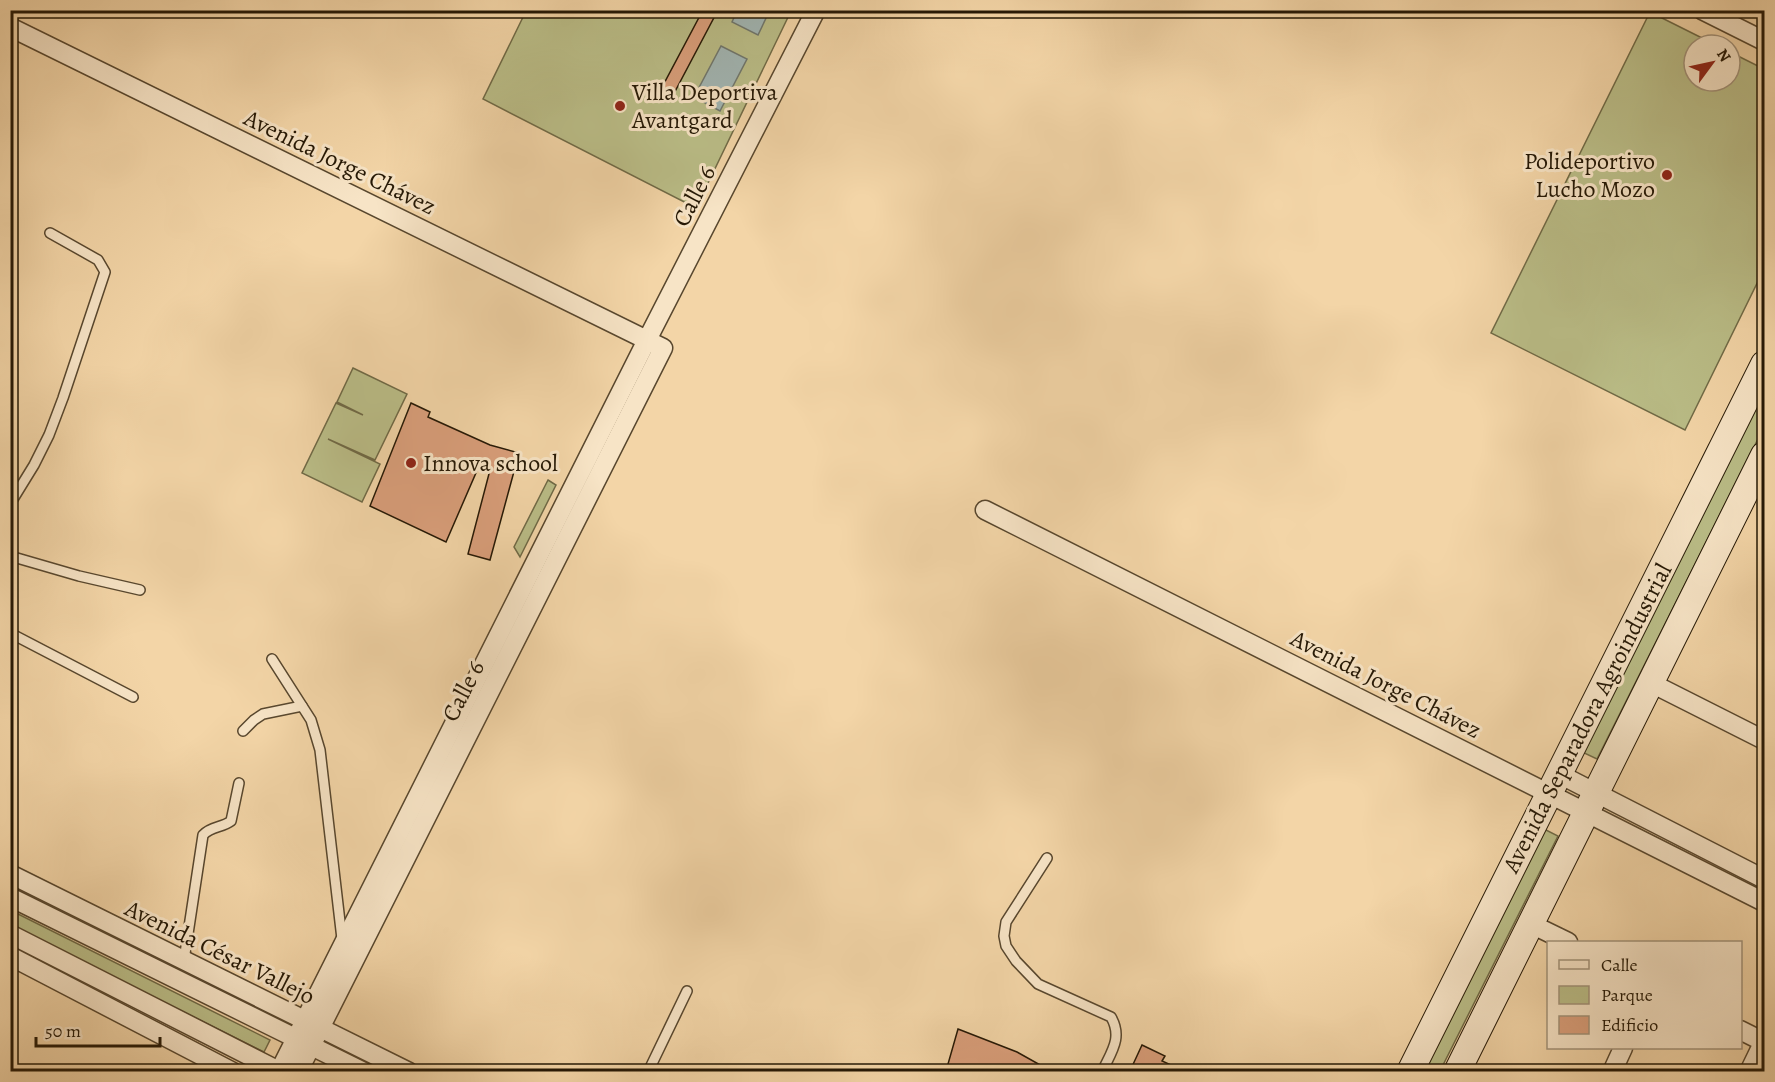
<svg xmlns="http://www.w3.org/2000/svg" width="1775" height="1082" viewBox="0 0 1775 1082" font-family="Alegreya,serif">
	<rect width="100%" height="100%" fill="#f3d5a7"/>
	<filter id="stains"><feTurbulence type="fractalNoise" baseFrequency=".00333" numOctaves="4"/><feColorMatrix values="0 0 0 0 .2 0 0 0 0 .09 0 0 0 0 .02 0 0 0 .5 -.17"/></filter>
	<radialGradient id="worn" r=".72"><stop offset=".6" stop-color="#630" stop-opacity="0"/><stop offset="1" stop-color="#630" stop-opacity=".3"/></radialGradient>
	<g fill="#babd87" stroke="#706a46" stroke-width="1.5">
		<path d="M526 11H791L696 208 483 99Z"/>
		<path d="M1650 12 1716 45H1694V81H1730V52L1764 69V269L1685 430 1491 333Z"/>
		<path d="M353 368 407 394 375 460 328 439 380 464 362 502 302 473 336 403 363 415 337 402Z"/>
		<path d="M1764 391V427L1597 759 1582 752Z"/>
		<path d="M548 480 556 485 520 557 514 547Z"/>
		<path d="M1544 829 1558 836 1440 1071 1422 1072Z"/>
		<path d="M10 910 270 1040 264 1052 11 926Z"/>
	</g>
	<g fill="#a1b6b4" stroke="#6f776e" stroke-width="1.5">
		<path d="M737 11H762L768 14 758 35 732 22Z"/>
		<path d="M721 46 747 59 720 111 694 97Z"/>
	</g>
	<g fill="#da9f7b" stroke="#251805" stroke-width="1.5">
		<path d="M703 10H718L671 99 659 93Z"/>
		<path d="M411 403 430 412 428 417 490 445 519 453 490 560 468 554 490 470 479 466 446 542 370 506Z"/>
		<path d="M958 1029 1017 1052 1051 1071H946Z"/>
		<path d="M1142 1045 1165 1056 1162 1061 1184 1071H1130Z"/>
	</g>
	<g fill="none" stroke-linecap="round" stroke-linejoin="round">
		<g stroke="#58472e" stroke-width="12">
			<g id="lane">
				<path d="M10 504 34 465 49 435 63 398 105 272 98 260 50 233"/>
				<path d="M10 556 79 576 140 590"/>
				<path d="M10 633 133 697"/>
				<path d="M272 659 311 720 320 750 342 939"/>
				<path d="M243 731 254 720 263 714 302 706"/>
				<path d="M1047 858 1006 922 1004 936 1006 946 1016 961 1038 984 1111 1017C1123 1038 1111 1052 1102 1072"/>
				<path d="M184 960 203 835C211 826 222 828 231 821L239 783"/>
				<path d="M648 1072 687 991"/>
			</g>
		</g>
		<g stroke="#58472e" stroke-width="21">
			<g id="street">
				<path d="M1702 10 1764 41"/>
				<path d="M10 27 663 348 298 1072"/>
				<path d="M985 510 1764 902"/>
				<path d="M1651 683 1764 740"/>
				<path d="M1559 774 1764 879"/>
				<path d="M10 874 409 1072"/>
				<path d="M10 897 364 1072"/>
				<path d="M1531 924 1568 942"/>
				<path d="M10 934 281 1072"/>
				<path d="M10 956 233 1072"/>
				<path d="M1740 1030 1764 1042"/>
				<path d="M279 1072 647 340 816 10"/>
				<path d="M1612 1072 1623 1048"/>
				<path d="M1749 1072 1764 1041"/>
			</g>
		</g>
		<g stroke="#251805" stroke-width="28">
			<g id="secondary">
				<path d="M1410 1072 1764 364"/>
				<path d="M1457 1072 1764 455"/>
			</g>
		</g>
		<path stroke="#251805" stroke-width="3" stroke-dasharray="4.5 3" stroke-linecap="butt" d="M1759 10 1764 13"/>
		<use href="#lane" stroke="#f7e4c6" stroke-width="9"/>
		<use href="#street" stroke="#f7e4c6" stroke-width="18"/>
		<use href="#secondary" stroke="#f7e4c6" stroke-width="26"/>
	</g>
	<g fill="#8f2418" stroke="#f7e4c6" stroke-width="2">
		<circle cx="620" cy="106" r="6"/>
		<circle cx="1667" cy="175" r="6"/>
		<circle cx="411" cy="463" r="6"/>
	</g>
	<g text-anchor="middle" stroke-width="6" stroke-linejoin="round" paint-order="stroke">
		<g font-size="24" fill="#251805" stroke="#f7e4c6" text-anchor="start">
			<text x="632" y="100">Villa Deportiva<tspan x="632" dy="28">Avantgard</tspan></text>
			<text x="1655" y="169" text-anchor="end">Polideportivo<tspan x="1655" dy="28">Lucho Mozo</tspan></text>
			<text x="423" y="471">Innova school</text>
		</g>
		<g font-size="24" fill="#251805" stroke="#f7e4c6">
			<text transform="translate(340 162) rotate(26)" y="8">Avenida Jorge Chávez</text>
			<text transform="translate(694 196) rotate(-63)" y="8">Calle 6</text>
			<text transform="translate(1386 684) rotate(27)" y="8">Avenida Jorge Chávez</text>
			<text transform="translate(463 691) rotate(-63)" y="8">Calle 6</text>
			<text transform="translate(1587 718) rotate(-63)" y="8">Avenida Separadora Agroindustrial</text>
			<text transform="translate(220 952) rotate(26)" y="8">Avenida César Vallejo</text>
		</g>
	</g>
	<rect width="1775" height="1082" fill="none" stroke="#f3d5a7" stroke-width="36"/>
	<rect x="12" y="12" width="1751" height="1058" fill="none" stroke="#251805" stroke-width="3"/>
	<rect x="18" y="18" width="1739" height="1046" fill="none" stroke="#251805" stroke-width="1.5"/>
	<rect x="1547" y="941" width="195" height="108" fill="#f7e4c6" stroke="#a39279" stroke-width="1.5"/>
	<rect x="1559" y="960" width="30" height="9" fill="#f7e4c6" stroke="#a39279" stroke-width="1.5"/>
	<text x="1601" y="971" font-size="18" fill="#251805">Calle</text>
	<rect x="1559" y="986" width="30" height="18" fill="#babd87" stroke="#a39279" stroke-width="1.5"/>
	<text x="1601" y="1001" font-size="18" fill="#251805">Parque</text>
	<rect x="1559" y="1016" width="30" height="18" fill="#da9f7b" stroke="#a39279" stroke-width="1.5"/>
	<text x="1601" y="1031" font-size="18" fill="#251805">Edificio</text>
	<g transform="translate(1712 63) rotate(57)"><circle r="28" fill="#f7e4c6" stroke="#a39279" stroke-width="1.5"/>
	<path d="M0-4.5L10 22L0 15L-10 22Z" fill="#8f2418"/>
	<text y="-9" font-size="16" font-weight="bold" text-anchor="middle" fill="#251805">N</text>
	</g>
	<path d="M36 1037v9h124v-9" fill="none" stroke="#251805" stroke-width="3"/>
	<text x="45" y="1037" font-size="18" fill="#251805" stroke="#f7e4c6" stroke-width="4.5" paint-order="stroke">50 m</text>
	<rect width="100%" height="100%" filter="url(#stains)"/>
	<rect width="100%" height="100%" fill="url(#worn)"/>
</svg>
